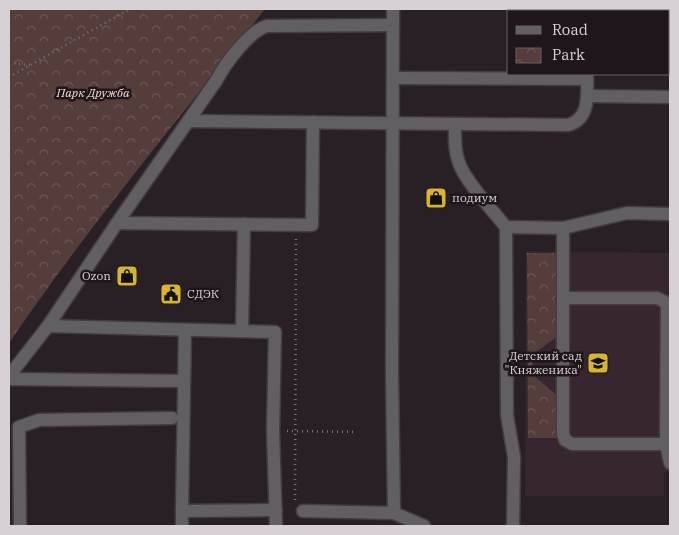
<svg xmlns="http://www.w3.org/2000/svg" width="679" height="535" viewBox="0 0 679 535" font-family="'IBM Plex Serif',serif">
	<defs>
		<pattern id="park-crowns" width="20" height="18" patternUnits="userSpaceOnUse" patternTransform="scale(1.25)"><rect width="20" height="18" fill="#543d3b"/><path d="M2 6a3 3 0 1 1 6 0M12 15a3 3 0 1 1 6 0" fill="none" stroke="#6c5856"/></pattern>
	</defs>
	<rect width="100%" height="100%" fill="#292025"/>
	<path fill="#352630" d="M526 251 670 253V472H664V496H525Z"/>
	<g fill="url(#park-crowns)">
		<path d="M9 9H265C179 119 88 227 9 343Z"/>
		<path d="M527 253H557L558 336 532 355 533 375 558 396V438H528Z"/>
	</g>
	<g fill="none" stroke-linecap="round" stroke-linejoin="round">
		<g stroke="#453c41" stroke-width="15">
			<g id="minor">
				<path d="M588 11V9"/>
				<path d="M393 78 587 79"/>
				<path d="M587 96 670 97"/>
				<path d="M188 121 568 125C591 119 587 93 587 74"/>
				<path d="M455 124C455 137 454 150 459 163 465 181 493 211 506 227L563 228 627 213 670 214"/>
				<path d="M117 223 312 225 313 122"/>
				<path d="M506 227 507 415 514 457 513 526"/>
				<path d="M563 228V434L565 440 572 444H666"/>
				<path d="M563 298H657L665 302 667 307 666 444 670 463"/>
				<path d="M48 326 117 223 216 81C225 64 249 31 267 26L393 25"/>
				<path d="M242 331 244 224"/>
				<path d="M9 376 48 326 275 332 273 431 276 526"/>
				<path d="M9 379 183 381"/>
				<path d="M182 511 185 330"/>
				<path d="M303 511 394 513 392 373 393 9"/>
				<path d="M394 513 424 526"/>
				<path d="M20 526 19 427 39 420 172 418"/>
				<path d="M182 526V511L276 510"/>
			</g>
		</g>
		<g stroke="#797276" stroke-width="2.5" stroke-dasharray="1 4" stroke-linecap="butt">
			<path d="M9 63 30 65"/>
			<path d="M9 77 130 9"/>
			<path d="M287 431 357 432"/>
			<path d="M295 500 296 238"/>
		</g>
		<use href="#minor" stroke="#625f63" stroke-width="12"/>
	</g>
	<defs>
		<g id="shop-square" transform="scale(1.125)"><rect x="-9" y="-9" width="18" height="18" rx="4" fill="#d9b434" stroke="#1f161c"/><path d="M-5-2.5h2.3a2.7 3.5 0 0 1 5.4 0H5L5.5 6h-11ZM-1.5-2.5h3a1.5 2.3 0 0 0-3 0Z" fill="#111"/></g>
		<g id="civic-square" transform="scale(1.125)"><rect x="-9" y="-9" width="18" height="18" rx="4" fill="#d9b434" stroke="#1f161c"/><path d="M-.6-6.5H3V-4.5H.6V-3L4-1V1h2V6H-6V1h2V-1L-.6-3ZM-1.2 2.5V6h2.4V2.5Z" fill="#111"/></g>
		<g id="school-square" transform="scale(1.125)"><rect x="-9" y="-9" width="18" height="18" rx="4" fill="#d9b434" stroke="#1f161c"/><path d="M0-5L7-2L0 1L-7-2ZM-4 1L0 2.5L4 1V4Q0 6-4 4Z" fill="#111"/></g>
	</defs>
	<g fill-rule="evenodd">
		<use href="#shop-square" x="436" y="198"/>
		<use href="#shop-square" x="127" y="276"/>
		<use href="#civic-square" x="171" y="294"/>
		<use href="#school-square" x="598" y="363"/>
	</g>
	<g text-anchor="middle" stroke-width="5" stroke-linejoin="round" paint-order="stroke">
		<g font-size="12" font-style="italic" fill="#f8ddda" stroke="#1f161c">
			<text x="93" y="97">Парк Дружба</text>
		</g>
		<g font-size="12" fill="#d7d1d5" stroke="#1f161c" text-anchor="start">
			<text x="452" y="202">подиум</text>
			<text x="111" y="280" text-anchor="end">Ozon</text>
			<text x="187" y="298">СДЭК</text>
			<text x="582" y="360" text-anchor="end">Детский сад<tspan x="582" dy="14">"Княженика"</tspan></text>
		</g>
	</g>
	<rect width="679" height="535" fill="none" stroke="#d7d1d5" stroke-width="20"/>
	<rect x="507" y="10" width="162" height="65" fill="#1f161c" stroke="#696166"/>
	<rect x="516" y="26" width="25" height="8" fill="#625f63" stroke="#696166"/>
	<text x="552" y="35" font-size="15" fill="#d7d1d5">Road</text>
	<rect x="516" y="48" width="25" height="15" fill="url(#park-crowns)" stroke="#696166"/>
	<text x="552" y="60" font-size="15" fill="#d7d1d5">Park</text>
</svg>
